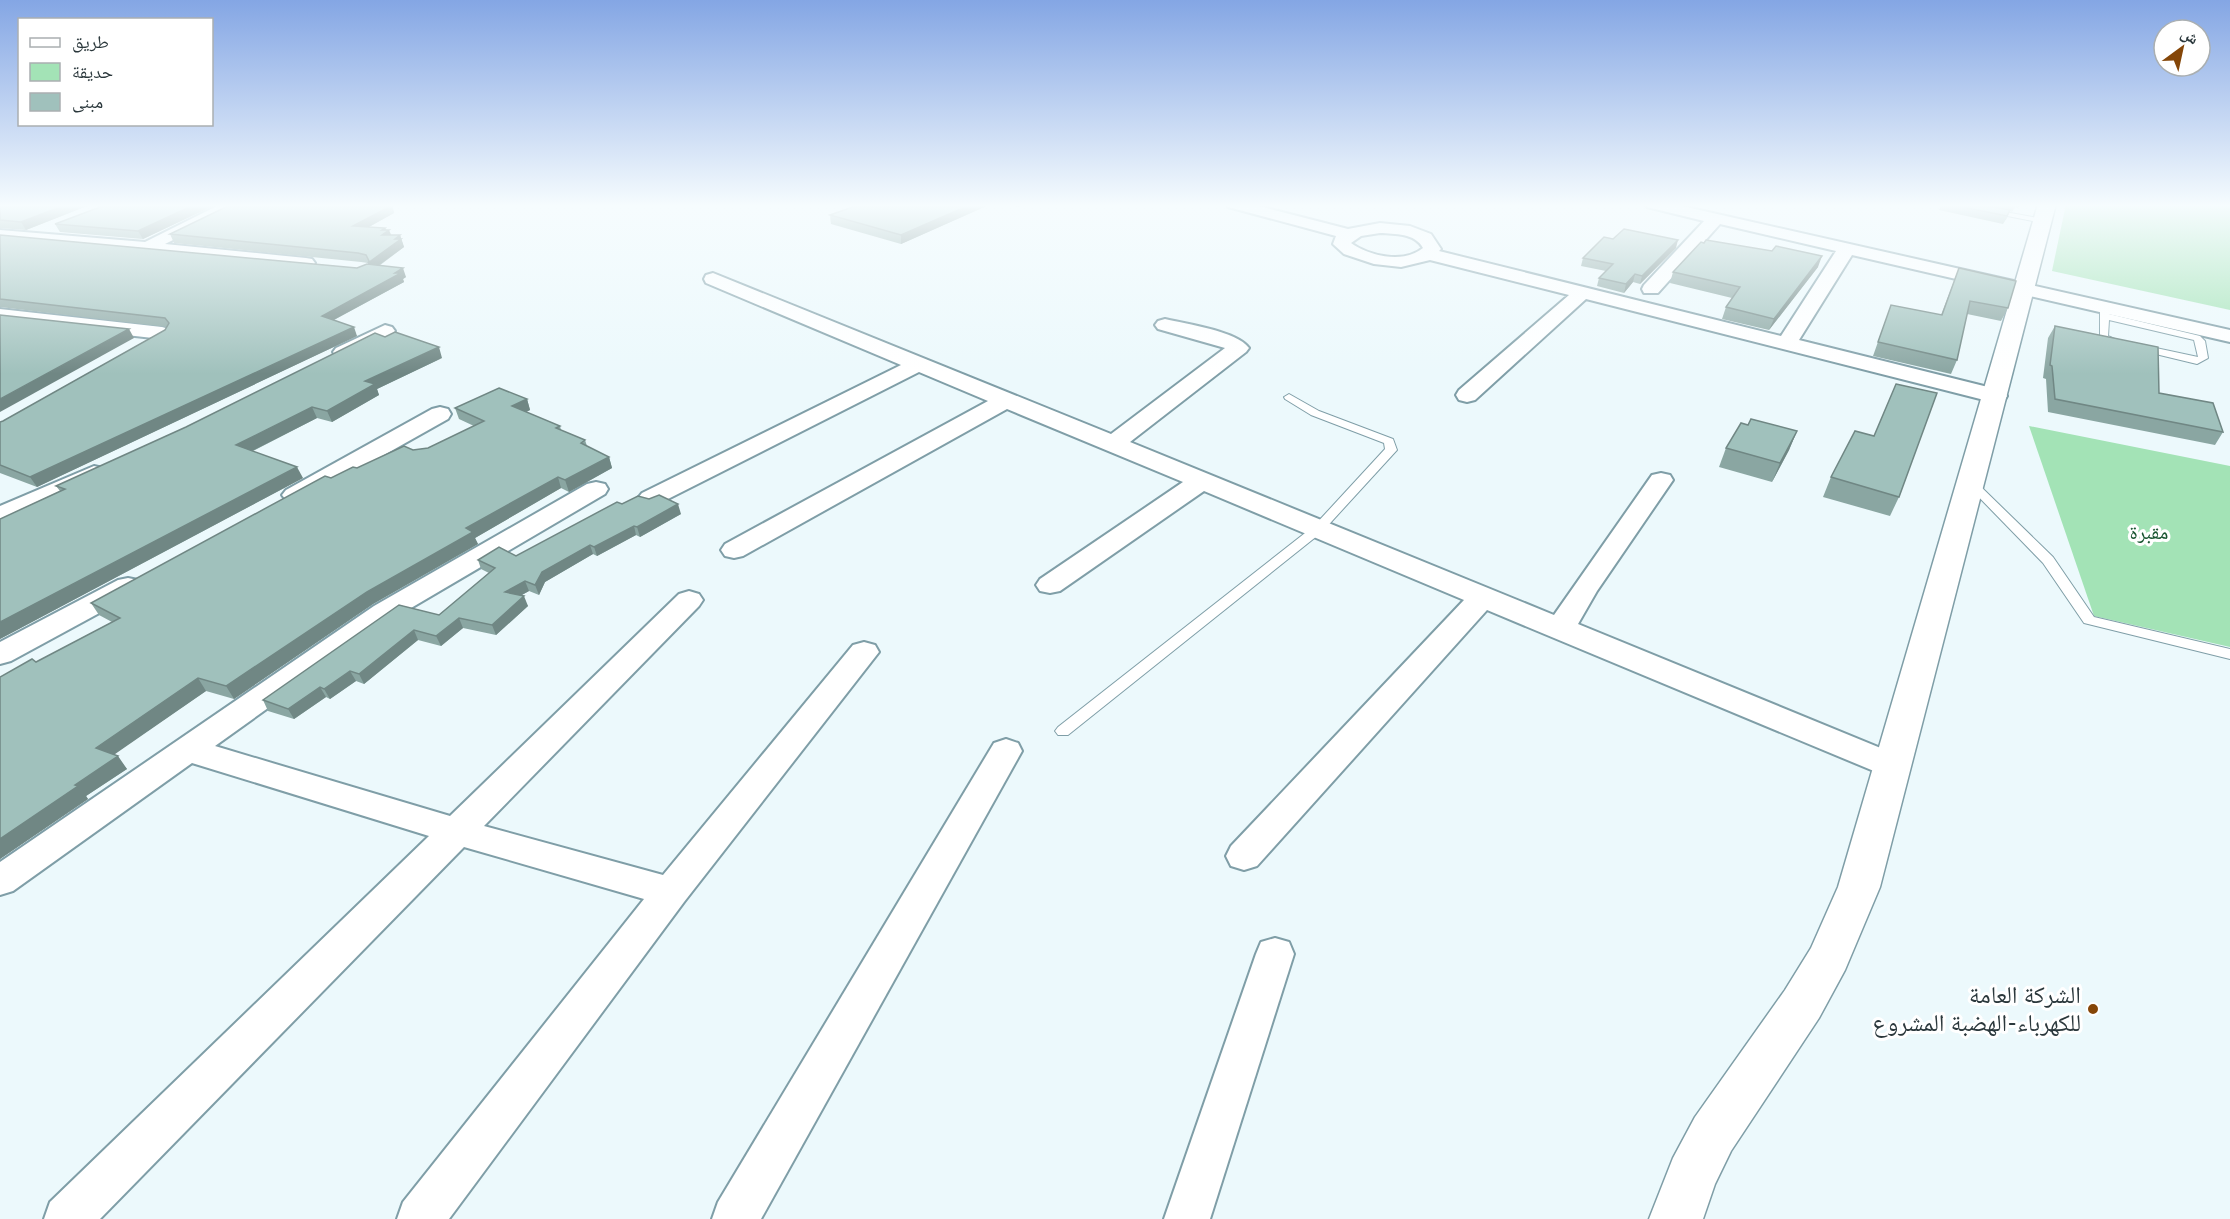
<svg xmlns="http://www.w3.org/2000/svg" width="2230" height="1219" viewBox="0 0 2230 1219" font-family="'Varela Round','Noto Naskh Arabic',sans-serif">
	<rect width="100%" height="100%" fill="#ecf9fc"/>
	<g fill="#a3e3b6">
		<path d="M2066 204H2230V310L2052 271Z"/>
		<path d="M2029 426 2230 466V647L2094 616Z"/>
	</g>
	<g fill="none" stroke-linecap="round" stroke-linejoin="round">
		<g stroke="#7f9ea7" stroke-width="2">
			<g id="service">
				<path d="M1989 209 2043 219 2047 221 2043 223 1992 213H1989Z"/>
				<path d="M2105 304 2110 307 2109 314 2200 336 2205 341 2208 358 2197 364 2139 350V346L2142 345 2198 357 2194 340 2109 320 2108 336 2123 343 2118 346 2100 339V307Z"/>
				<path d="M1289 394 1319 411 1393 439 1397 450 1322 532 1068 735H1058L1055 731 1058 727 1314 526 1385 449 1384 443 1311 415 1285 399 1284 397Z"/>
				<path d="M1972 480 1976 482 2053 557 2094 617 2230 649V659L2084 623 2043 563 1968 486 1966 484Z"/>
			</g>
		</g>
		<g stroke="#7f9ea7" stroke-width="4">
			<g id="minor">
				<path d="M221 204H241L239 207 165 244 306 258 312 259 315 263 312 267 306 268 0 240V230L145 242Z"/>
				<path d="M1226 204H1251L1348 229 1380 223 1410 226 1431 234 1441 249 1439 251 1781 336 1836 251 1720 224 1658 293H1644L1642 289 1644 285 1704 221 1647 207 1645 204H1673L2230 330V342L1852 255 1799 340 2004 391 2007 396 2004 401 1996 403 1586 299 1475 400 1467 402 1459 400 1456 395 1459 390 1569 295 1430 260 1401 267 1374 264 1344 254 1333 244 1336 236 1228 207ZM1380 233C1395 234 1415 233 1423 248 1404 264 1369 256 1351 243L1361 236Z"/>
				<path d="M713 273 1111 434 1225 348 1158 329 1155 325 1158 321 1165 319C1186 324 1237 331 1249 348L1246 352 1130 442 1554 615 1652 475 1661 473 1670 475 1673 480 1597 591 1578 624 1905 758 1910 766 1905 774 1893 778 1881 774 1487 610 1257 866 1244 870 1231 866 1226 856 1231 846 1464 600 1204 491 1060 591 1050 593 1040 591 1036 585 1040 579 1183 482 1007 409 743 556 734 558 725 556 721 550 725 544 988 401 919 372 660 503 651 506 642 503 638 498 642 493 901 365 706 283 704 279 706 275Z"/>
				<path d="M0 309 162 327 169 329 172 333 169 337 162 339 0 321Z"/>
				<path d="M385 325 392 327 395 331 392 335 350 356 343 358 336 356 333 352 336 348Z"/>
				<path d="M440 407 448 409 451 414 448 419 304 500 295 503 286 500 282 495 286 490 432 409Z"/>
				<path d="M94 466 103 468 106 473 103 478 0 524V506Z"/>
				<path d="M596 482 605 484 608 489 605 494 394 618 215 746 450 816 679 594 689 591 699 594 703 600 699 606 484 826 663 875 853 645 864 642 875 645 879 652 684 902 449 1219H397L403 1202 644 899 464 847 100 1219H44L50 1202 429 836 192 763 13 891 0 895V862L374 606 587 484Z"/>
				<path d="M128 578 138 580 142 586 138 592 11 661 0 664V642L118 580Z"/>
				<path d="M1006 739 1018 743 1022 751 761 1219H712L718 1202 994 743Z"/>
				<path d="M1275 938 1289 942 1294 954 1210 1219H1164L1256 954 1261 942Z"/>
			</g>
		</g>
		<g stroke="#7f9ea7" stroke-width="3">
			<path id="tertiary" d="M2038 204H2056L1880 887 1845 970 1819 1018 1731 1151 1715 1184 1703 1219H1649L1673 1158 1695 1117 1785 990 1811 948 1838 887Z"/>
		</g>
		<use href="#service" fill="#fff" fill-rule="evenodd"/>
		<use href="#minor" fill="#fff" fill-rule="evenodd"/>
		<use href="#tertiary" fill="#fff" fill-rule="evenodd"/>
	</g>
	<g fill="#8aa6a2">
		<path d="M0 204H92L26 230 0 228Z"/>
		<path d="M108 204H217L143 239 60 232 55 224Z"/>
		<path d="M232 204H392L394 213 369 227 385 228 391 235H400L404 247 379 266 406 277 403 279 404 282 334 320 357 336 37 487 0 473V422L3 421 165 330 167 327 0 307V235L357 268 368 264V263L361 262 174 243 170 234Z"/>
		<path d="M861 204H991L901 244 831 224 830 215Z"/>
		<path d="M1006 204H1025L1019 207Z"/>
		<path d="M1942 204H2020L2018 208 2015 207 2012 212 2010 211 2007 218 2003 224 1939 210Z"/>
		<path d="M1613 239 1676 248 1640 284 1633 282 1624 293 1597 286 1599 278 1606 271 1581 266 1583 258Z"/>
		<path d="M1818 267 1769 330 1722 319 1726 307 1732 298 1670 283 1673 272Z"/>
		<path d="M1959 268 2008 308 2001 321 1967 314 1957 360 1951 374 1873 356 1891 305 1941 315Z"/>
		<path d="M2055 326 2159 393 2223 432 2215 445 2048 412 2046 379 2043 378 2048 338Z"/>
		<path d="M442 358 377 389 379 395 332 422 317 418 253 451 303 478 0 639V519L60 491 56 486Z"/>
		<path d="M527 399 530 410 526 412 560 426 561 430 585 440 587 446 609 457 612 468 569 492 561 488 475 538 478 544 373 604 234 699 206 691 114 754 127 769 86 796 88 799 0 859V677L36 662 112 622 99 615 91 603 331 478 357 468 413 450 428 448 474 426 459 419 455 408Z"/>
		<path d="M1797 431 1789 450 1772 482 1719 467 1726 448Z"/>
		<path d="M1874 436 1899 497 1890 516 1823 497 1831 477Z"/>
		<path d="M622 504 681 514 640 537 636 535 597 556 593 554 545 582 539 595 529 591 520 596 528 606 496 635 463 628 441 646 418 640 364 684 356 681 330 699 326 697 294 719 268 711 263 700 439 615 489 573 481 569 478 560 516 556Z"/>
	</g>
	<g fill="#708784">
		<path d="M68 204H92L26 230 21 222Z"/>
		<path d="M196 204H217L143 239 138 231Z"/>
		<path d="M390 204H392L394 213 356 234 353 226Z"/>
		<path d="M972 204H991L901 244V235Z"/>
		<path d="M385 228 387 232 389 230 393 239 385 243 382 230Z"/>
		<path d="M400 235 404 247 371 271 368 263Z"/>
		<path d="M1678 240 1676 248 1640 284 1642 276Z"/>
		<path d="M1822 256 1818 267 1769 330 1774 319Z"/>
		<path d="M403 268 406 277 403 279 404 282 326 324 322 316Z"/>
		<path d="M1635 274 1633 282 1624 293 1626 284Z"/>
		<path d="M354 327 357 336 37 487 30 477Z"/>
		<path d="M129 329 134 338 0 412V399Z"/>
		<path d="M439 347 442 358 377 389 379 395 332 422 327 411 365 381Z"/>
		<path d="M527 399 530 410 516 417 512 406Z"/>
		<path d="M312 407 317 418 242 456 236 445Z"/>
		<path d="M1797 431 1789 450 1772 482 1780 463Z"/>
		<path d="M609 457 612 468 569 492 565 480Z"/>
		<path d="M297 467 303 478 0 639V622Z"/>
		<path d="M558 477 561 488 475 538 478 544 373 604 234 699 226 686 367 592 466 528Z"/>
		<path d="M678 504 681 514 640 537 637 527Z"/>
		<path d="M634 526 636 535 597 556 594 547Z"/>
		<path d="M590 545 593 554 545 582 539 595 535 585 542 572Z"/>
		<path d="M525 581 529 591 509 602 505 592Z"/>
		<path d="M524 596 528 606 496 635 492 625Z"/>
		<path d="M459 618 463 628 441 646 436 636Z"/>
		<path d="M414 630 418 640 364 684 359 674Z"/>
		<path d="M350 671 356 681 330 699 324 689Z"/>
		<path d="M198 678 206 691 105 761 96 748Z"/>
		<path d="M320 687 326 697 294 719 288 709Z"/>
		<path d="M118 756 127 769 86 796 88 799 0 859V839L75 785Z"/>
	</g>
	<g fill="#a0c1bc" stroke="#708784" stroke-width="1.5">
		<path d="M0 204H68L21 222 0 220Z"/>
		<path d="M108 204H196L138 231 55 224Z"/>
		<path d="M232 204H390L391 206 353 226 385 228 382 230H389L382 235H400L395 239H401L368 263 369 261 366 255 358 253 170 234Z"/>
		<path d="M861 204H972L901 235 830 215Z"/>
		<path d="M1948 204H1978L2010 210 2007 216Z"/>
		<path d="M1624 229 1678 240 1642 276 1635 274 1626 284 1599 278 1613 264 1583 258 1604 237 1613 239Z"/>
		<path d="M0 235 357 268 367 264 403 268 395 273H401L322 316 354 327 30 477 0 465V422L3 421 165 330 169 323 165 318 0 299Z"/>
		<path d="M1706 240 1772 251 1776 246 1822 256 1774 319 1726 307 1740 287 1673 272 1701 242 1704 243Z"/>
		<path d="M1959 268 2016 281 2008 308 1970 301 1957 360 1878 342 1891 305 1942 315Z"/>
		<path d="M0 315 129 329 0 399Z"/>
		<path d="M2055 326 2158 347 2159 393 2213 403 2223 432 2055 399 2052 366 2050 365Z"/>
		<path d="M395 332 439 347 365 381 375 384 327 411 312 407 236 445 297 467 0 622V519L65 489 56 486 186 427 375 333 385 337Z"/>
		<path d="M1896 384 1937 393 1899 497 1831 477 1855 431 1874 436Z"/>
		<path d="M499 388 527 399 512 406 560 426 556 428 585 440 581 443 609 457 565 480 558 477 466 528 473 532 367 592 226 686 198 678 96 748 118 756 75 785 78 786 0 839V677L32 659 36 662 120 618 91 603 325 476 331 478 353 467 357 468 404 446 413 450 428 448 484 421 455 408Z"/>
		<path d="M1751 419 1797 431 1780 463 1726 448 1741 423 1748 425Z"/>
		<path d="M659 495 678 504 637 527 634 526 594 547 590 545 542 572 535 585 525 581 505 592 524 596 492 625 459 618 436 636 414 630 359 674 350 671 324 689 320 687 288 709 263 700 399 605 439 615 495 568 478 560 499 547 516 556 617 502 622 504 638 496 649 499Z"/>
	</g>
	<linearGradient id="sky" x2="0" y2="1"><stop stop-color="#84a6e4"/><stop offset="0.55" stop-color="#f6fcfe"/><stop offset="1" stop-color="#f6fcfe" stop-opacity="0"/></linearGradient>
	<rect width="2230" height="374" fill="url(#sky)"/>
	<circle fill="#854608" stroke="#fff" stroke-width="2" cx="2093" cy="1009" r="6"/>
	<g text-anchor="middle" stroke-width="6" stroke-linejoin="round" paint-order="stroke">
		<g font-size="20" fill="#195631" stroke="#fff">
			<text x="2149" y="539">مقبرة</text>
		</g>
		<g font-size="24" fill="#2b383c" stroke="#fff" text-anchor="end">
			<text x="2081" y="1003">الشركة العامة<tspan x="2081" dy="28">للكهرباء-الهضبة المشروع</tspan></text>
		</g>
	</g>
	<rect x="18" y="18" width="195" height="108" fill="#ffffff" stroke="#aaafb1" stroke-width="1.5"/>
	<rect x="30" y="38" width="30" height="9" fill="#ffffff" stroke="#aaafb1" stroke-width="1.5"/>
	<text x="72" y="48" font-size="18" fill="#2b383c">طريق</text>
	<rect x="30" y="63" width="30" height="18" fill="#a3e3b6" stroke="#aaafb1" stroke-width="1.5"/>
	<text x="72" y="78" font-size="18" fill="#2b383c">حديقة</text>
	<rect x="30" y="93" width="30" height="18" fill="#a0c1bc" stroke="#aaafb1" stroke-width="1.5"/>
	<text x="72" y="108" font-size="18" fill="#2b383c">مبنى</text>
	<g transform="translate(2182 48) rotate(33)"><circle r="28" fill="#ffffff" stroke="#aaafb1" stroke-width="1.5"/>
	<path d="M0-4.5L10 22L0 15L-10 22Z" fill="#854608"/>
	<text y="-9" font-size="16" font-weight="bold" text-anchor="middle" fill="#2b383c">ش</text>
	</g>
</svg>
